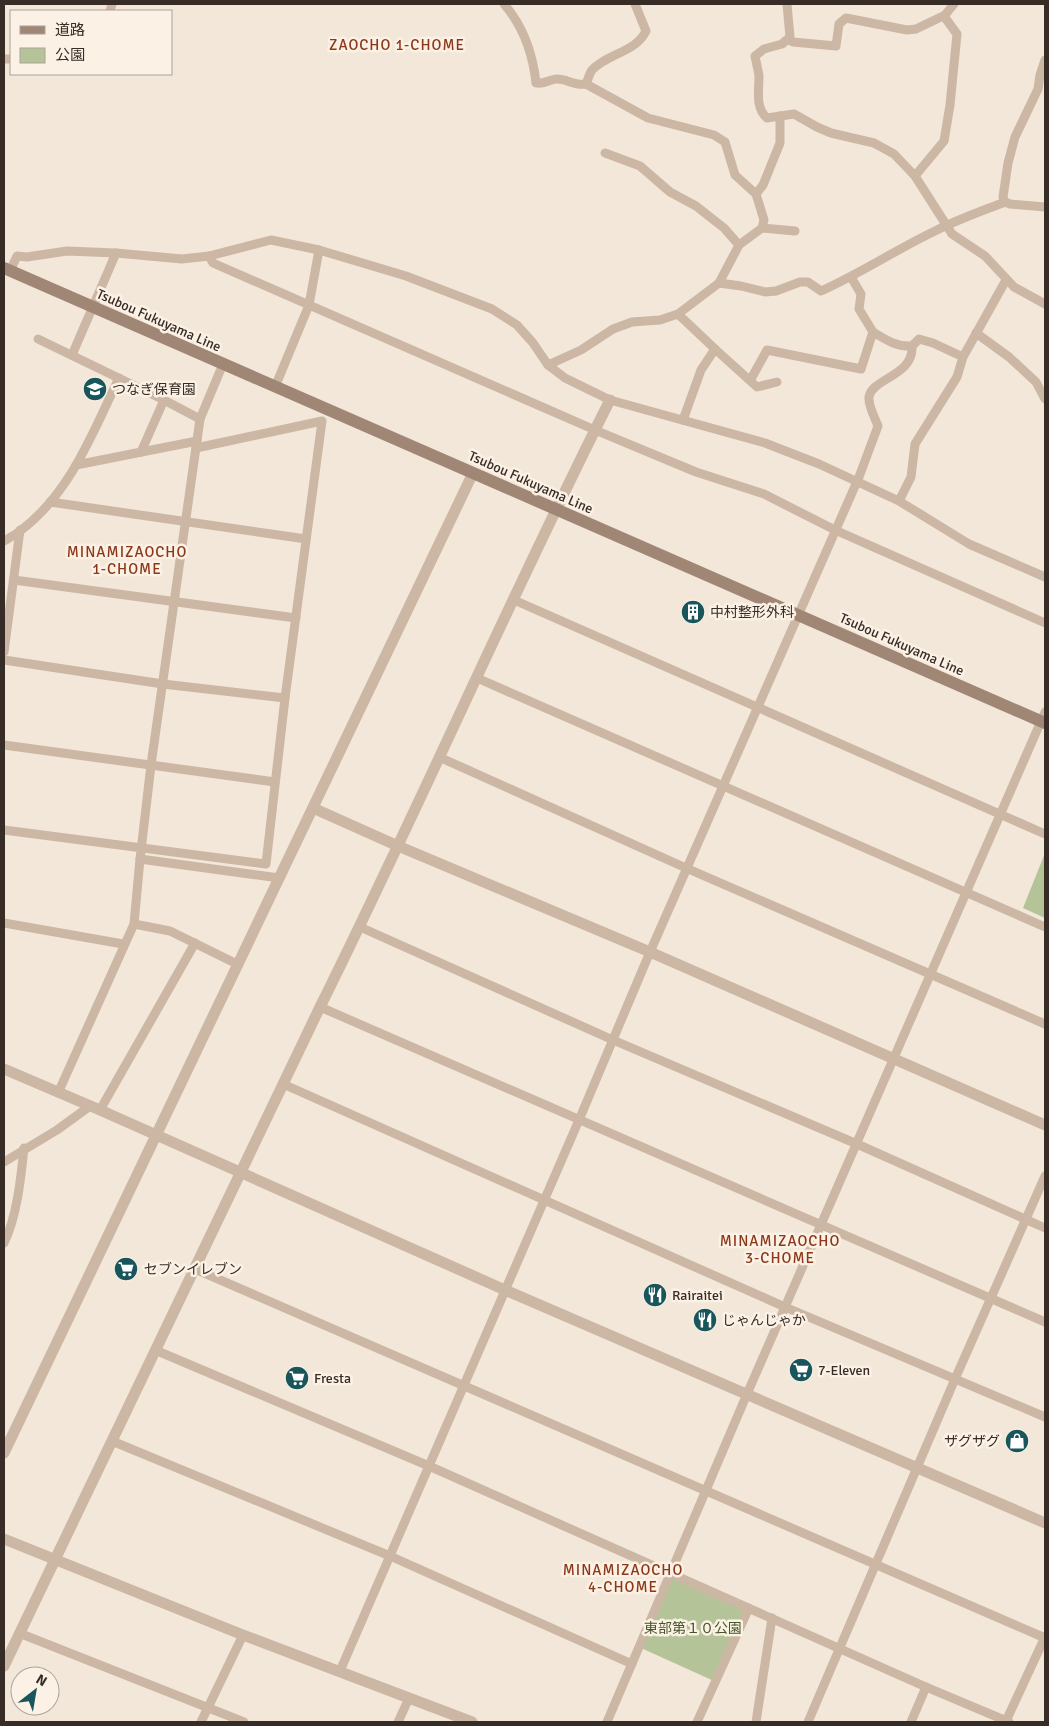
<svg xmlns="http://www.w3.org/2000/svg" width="1049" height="1726" viewBox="0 0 1049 1726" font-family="Signika,'Noto Sans JP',sans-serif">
	<rect width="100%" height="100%" fill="#f3e7d9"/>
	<g fill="#b4c398">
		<path d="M1045 853V918L1023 908Z"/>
		<path d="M671 1576 746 1609 714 1681 641 1648Z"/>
	</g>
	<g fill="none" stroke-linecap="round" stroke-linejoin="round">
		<g stroke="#ccb7a4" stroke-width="9">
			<path d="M504 4C523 26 533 55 536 83 544 85 549 79 557 79 567 79 575 86 586 84 588 80 589 74 592 70 608 53 635 53 646 31L635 4"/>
			<path d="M787 4 790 37 782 44 764 49 755 56C756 62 758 69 759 76 759 90 755 108 767 118L794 114 817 127 831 133 874 143 894 154 915 176 952 234 985 256 1014 287 1045 304"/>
			<path d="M110 11 112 4"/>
			<path d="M789 40 793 42 836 46 839 24 846 18 907 30 916 29 945 15"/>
			<path d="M4 59H11"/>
			<path d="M1045 60 1040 75 1038 89 1015 137 1008 163 1003 197 1005 202 1010 204 1045 207"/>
			<path d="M586 84 648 118 714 135 725 142 735 175 756 194 764 220 762 228"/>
			<path d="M605 153 640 166 670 192 696 206 724 228 739 245"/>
			<path d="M915 176 944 141 950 105 957 34 946 19 945 15 954 4"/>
			<path d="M756 194 763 185 780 143V116"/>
			<path d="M209 256 213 263 595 430 696 472 764 494 835 530 1045 623"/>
			<path d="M10 271 17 256 27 257 67 251 116 253 182 259 209 256 271 240 319 250 406 276 492 309 517 325 533 343 548 365 565 378 610 400 765 443 819 464 899 501 969 544 1045 577"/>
			<path d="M719 283 741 286 765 292 776 291 800 282H808L821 291C861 273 897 249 937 230 959 219 982 211 1005 202"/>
			<path d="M678 314 715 349 701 370 683 420"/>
			<path d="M873 332C886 340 897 347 912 346L919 339 933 343 963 357"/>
			<path d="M976 333 1009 357 1036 382 1045 399"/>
			<path d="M38 339 164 400 200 419 223 364"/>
			<path d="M715 349 757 387 777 382"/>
			<path d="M72 355 116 253"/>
			<path d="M548 365 581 350 613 329 632 322 660 320 678 314 719 283 739 245 762 228 795 231"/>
			<path d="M751 379 767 350 861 369 873 332 859 309 861 294 851 277"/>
			<path d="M275 387 309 305 319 250"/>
			<path d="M141 452 164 400"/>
			<path d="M76 465 197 441"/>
			<path d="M899 501 911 477 915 444 957 377 963 357 1006 280"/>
			<path d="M50 502 306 539"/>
			<path d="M4 541C9 538 15 535 20 531 70 494 93 432 119 378"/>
			<path d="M14 580 296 618"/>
			<path d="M514 600 1045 834"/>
			<path d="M4 652 20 530"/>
			<path d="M4 660 163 684 285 698"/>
			<path d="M477 678 1045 927"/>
			<path d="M4 745 275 782"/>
			<path d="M439 757 686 868 1045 1024"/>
			<path d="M4 830 266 864 285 698 322 421 196 448"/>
			<path d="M140 859 151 765 200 419"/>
			<path d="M4 923 123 944"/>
			<path d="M134 924 170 931 237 964"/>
			<path d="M360 927 613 1040 857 1144 1045 1228"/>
			<path d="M320 1007 1045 1322"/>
			<path d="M283 1084 785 1307 1045 1417"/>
			<path d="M58 1093 134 924 140 859 279 878"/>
			<path d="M100 1110 195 943"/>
			<path d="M4 1162 57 1130 90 1106"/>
			<path d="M4 1243C17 1217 21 1177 24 1148"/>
			<path d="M195 1269 1045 1638"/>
			<path d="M155 1350 429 1466 926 1687 1009 1722"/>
			<path d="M112 1441 390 1556 632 1664"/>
			<path d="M19 1633 244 1722"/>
			<path d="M340 1671 579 1120 650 952 859 477 878 426C875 418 868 406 869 397 872 378 914 376 912 346"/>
			<path d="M1006 1721 1045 1637"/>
			<path d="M201 1722 243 1635"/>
			<path d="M398 1722 409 1698"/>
			<path d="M607 1722 747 1394 1045 712"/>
			<path d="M697 1722 749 1608"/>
			<path d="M756 1722 772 1618"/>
			<path d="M808 1722 955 1379 1045 1176"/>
			<path d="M911 1722 926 1687"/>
		</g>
		<g stroke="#ccb7a4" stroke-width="11">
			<path d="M313 808 398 846 650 952 1045 1125"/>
			<path d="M4 1069 100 1110 505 1290 1045 1523"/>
			<path d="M4 1453 473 473"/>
			<path d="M4 1539 243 1635 472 1722"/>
			<path d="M4 1666 320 1007C420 806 509 600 610 400"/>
		</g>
		<path stroke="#a08675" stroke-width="12" d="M4 268 1045 723"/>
	</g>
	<defs>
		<g id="school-disc" transform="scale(1.25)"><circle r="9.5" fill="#18565c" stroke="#fbf1e5"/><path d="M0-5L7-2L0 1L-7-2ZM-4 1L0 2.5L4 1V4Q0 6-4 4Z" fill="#fff"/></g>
		<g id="building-disc" transform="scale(1.25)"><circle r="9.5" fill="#18565c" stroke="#fbf1e5"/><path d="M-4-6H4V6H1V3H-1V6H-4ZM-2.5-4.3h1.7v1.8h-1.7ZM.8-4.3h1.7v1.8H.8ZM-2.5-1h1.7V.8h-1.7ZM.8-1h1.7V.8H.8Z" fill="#fff"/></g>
		<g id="supermarket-disc" transform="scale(1.25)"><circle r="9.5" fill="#18565c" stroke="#fbf1e5"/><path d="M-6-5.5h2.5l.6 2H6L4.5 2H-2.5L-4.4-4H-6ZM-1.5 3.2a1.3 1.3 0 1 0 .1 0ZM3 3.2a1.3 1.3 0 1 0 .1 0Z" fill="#fff"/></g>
		<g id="restaurant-disc" transform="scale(1.25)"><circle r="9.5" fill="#18565c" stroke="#fbf1e5"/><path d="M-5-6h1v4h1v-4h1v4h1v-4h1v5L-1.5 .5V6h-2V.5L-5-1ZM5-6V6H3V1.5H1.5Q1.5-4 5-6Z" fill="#fff"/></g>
		<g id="shop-disc" transform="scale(1.25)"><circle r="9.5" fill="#18565c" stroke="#fbf1e5"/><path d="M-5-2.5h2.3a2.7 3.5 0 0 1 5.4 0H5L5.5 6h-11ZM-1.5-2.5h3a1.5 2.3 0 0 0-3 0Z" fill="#fff"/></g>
	</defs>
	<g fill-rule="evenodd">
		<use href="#school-disc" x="95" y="389"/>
		<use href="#building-disc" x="693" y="612"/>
		<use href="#supermarket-disc" x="126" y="1269"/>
		<use href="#restaurant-disc" x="655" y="1295"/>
		<use href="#restaurant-disc" x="705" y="1320"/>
		<use href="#supermarket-disc" x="801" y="1370"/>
		<use href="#supermarket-disc" x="297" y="1378"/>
		<use href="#shop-disc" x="1017" y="1441"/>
	</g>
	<g text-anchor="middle" stroke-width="5" stroke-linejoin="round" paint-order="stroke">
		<g font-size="14" fill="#372c26" stroke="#fbf1e5">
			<text transform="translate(159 320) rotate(24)" y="5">Tsubou Fukuyama Line</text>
			<text transform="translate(531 482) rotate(24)" y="5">Tsubou Fukuyama Line</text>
			<text transform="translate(902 644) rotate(24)" y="5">Tsubou Fukuyama Line</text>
		</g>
		<g font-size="14" fill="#372c26" stroke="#fbf1e5" text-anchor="start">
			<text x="112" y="394">つなぎ保育園</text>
			<text x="710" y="617">中村整形外科</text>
			<text x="144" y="1274">セブンイレブン</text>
			<text x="672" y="1300">Rairaitei</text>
			<text x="722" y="1325">じゃんじゃか</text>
			<text x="818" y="1375">7-Eleven</text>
			<text x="314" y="1383">Fresta</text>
			<text x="1000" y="1446" text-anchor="end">ザグザグ</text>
		</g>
		<g font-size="14" fill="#455728" stroke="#fbf1e5">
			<text x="693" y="1633">東部第１０公園</text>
		</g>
		<g font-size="15" letter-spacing="1" fill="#8c3719" stroke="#fbf1e5">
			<text x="397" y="50">ZAOCHO 1-CHOME</text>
			<text x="127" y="557">MINAMIZAOCHO<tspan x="127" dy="17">1-CHOME</tspan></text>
			<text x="780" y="1246">MINAMIZAOCHO<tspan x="780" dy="17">3-CHOME</tspan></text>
			<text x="623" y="1575">MINAMIZAOCHO<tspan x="623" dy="17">4-CHOME</tspan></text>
		</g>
	</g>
	<rect width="1049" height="1726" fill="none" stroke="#372c26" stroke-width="10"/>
	<rect x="10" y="10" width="162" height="65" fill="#fbf1e5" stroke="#ada299"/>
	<rect x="20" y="26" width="25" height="8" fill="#a08675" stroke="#ada299"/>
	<text x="55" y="35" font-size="15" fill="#372c26">道路</text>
	<rect x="20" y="48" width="25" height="15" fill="#b4c398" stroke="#ada299"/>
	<text x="55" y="60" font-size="15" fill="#372c26">公園</text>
	<g transform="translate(35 1691) rotate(31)"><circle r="24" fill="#fbf1e5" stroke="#ada299"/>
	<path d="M0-4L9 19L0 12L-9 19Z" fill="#18565c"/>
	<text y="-8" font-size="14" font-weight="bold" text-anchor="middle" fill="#372c26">N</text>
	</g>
</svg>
